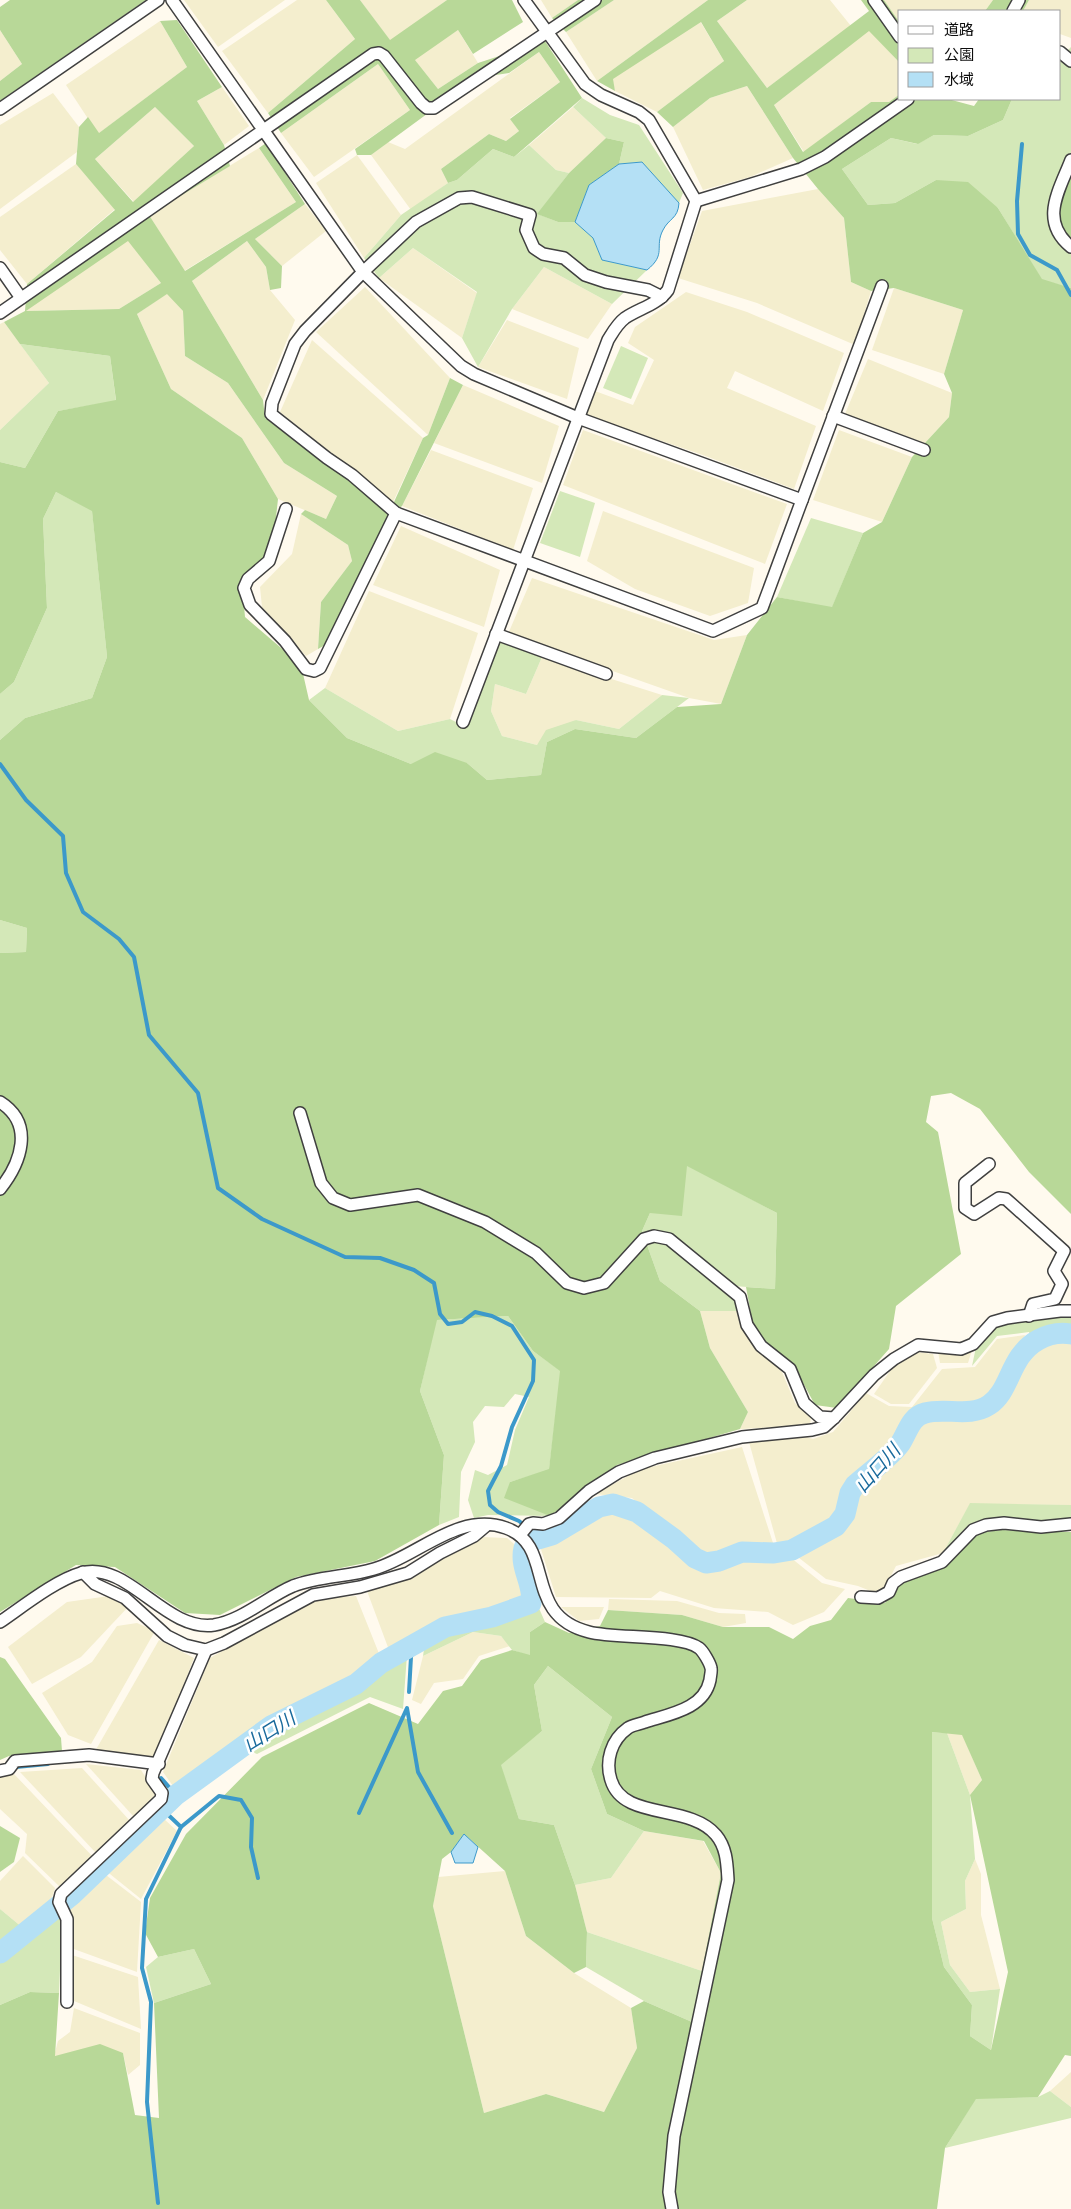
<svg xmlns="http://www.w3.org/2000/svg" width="1071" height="2209" viewBox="0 0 1071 2209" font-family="'Zilla Slab','Noto Sans JP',serif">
	<rect width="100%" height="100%" fill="#fffaee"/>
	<g fill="#f4eece">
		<path d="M184 0H285L218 47Z"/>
		<path d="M297 0H326L355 39 268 113 222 51Z"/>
		<path d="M360 0H447L390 41Z"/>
		<path d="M541 0H578L552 18Z"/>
		<path d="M614 0H708L597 81 566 32Z"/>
		<path d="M747 0H830L851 26 767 88 717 21Z"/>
		<path d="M884 0H993L985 11H900V23Z"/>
		<path d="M1029 0H1071V38L1060 34V11H1023Z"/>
		<path d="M160 21 187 67 98 134 66 85Z"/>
		<path d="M700 21 724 61 657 112 615 91 612 79Z"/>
		<path d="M0 30 22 64 0 81Z"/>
		<path d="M458 30 478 63 438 89 414 59Z"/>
		<path d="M869 30 900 63V94L889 102H871L804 152 774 105Z"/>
		<path d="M539 52 560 82 510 118 519 131 506 141 489 134 441 169 448 183 411 210 371 155 388 142 405 149Z"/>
		<path d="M378 64 410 110 314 177 281 133Z"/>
		<path d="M747 86 793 158 750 177 703 190 673 127 710 98Z"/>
		<path d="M222 87 249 126 224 145 197 101Z"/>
		<path d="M53 93 79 127 77 152 0 209V125Z"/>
		<path d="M155 107 194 146 134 202 95 159Z"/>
		<path d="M573 107 606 138 569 173 556 170 529 145Z"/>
		<path d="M259 148 296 202 184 271 149 215Z"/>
		<path d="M357 155 401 215 364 258 316 183Z"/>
		<path d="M76 164 115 209 27 284 0 250V217Z"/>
		<path d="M818 189 844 218 851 282 871 291 855 345 757 303 678 278 702 211Z"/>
		<path d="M305 204 326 231 282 266 255 239Z"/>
		<path d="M128 240 161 283 119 309 25 311Z"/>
		<path d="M247 241 266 267 270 290 295 320 263 400 192 281Z"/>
		<path d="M413 248 477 293 462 338 379 278Z"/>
		<path d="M544 267 612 304 588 339 512 309Z"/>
		<path d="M365 287 450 378 428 435 316 332Z"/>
		<path d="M894 288 963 310 944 374 872 350Z"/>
		<path d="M686 292 747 312 844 353 823 411 735 371 727 388 816 426 794 489 700 454 585 415 595 391 633 405 654 360 628 343 635 327Z"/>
		<path d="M167 293 183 311 185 356 228 383 284 463 337 496 326 519 278 499 242 438 171 389 137 314Z"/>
		<path d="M507 320 579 348 567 399 478 367Z"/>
		<path d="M4 322 49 383 0 430V324Z"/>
		<path d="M312 340 423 438 393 502 280 412Z"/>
		<path d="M868 359 952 393 949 417 925 443 845 414Z"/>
		<path d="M463 385 559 426 542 483 434 443Z"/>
		<path d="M583 430 787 504 765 564 563 485Z"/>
		<path d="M839 430 912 457 882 522 813 500Z"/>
		<path d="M431 450 533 488 513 550 402 506Z"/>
		<path d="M603 511 754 568 748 603 710 616 635 589 587 561Z"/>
		<path d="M301 514 348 545 352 561 321 602 318 649 306 656 262 607 260 587 292 554Z"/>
		<path d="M401 526 500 570 484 627 373 585Z"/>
		<path d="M532 578 714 640 747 635 721 704 689 698 508 634Z"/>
		<path d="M369 591 478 633 450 719 398 731 325 688Z"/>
		<path d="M542 657 662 695 619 729 576 720 537 745 502 736 491 711 495 684 526 694Z"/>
		<path d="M700 1311H737L756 1346 782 1372 795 1403 811 1416 810 1425 740 1429 748 1412 710 1348Z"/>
		<path d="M1025 1335 991 1397 970 1406 923 1407 906 1417 898 1437 846 1486 836 1519 778 1547 749 1442 801 1435 813 1439 833 1432 866 1393 889 1406 912 1407 942 1369 975 1367 997 1339Z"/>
		<path d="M1060 1340 1071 1342V1505L970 1504 943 1553 896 1566 884 1589 873 1592 858 1586 826 1579 794 1554 841 1531 851 1518 858 1493 907 1447 915 1425 925 1419 976 1417 998 1408 1030 1353Z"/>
		<path d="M972 1350 968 1363H940L938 1351 961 1355Z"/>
		<path d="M917 1352 933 1354 937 1368 909 1404H891L874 1394 897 1361Z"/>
		<path d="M742 1447 774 1546 738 1545 715 1554 701 1553 632 1498 595 1494 641 1469Z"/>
		<path d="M601 1511 624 1514 699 1568 714 1571 741 1558 790 1557 822 1583 845 1589 824 1612 793 1625 768 1612 714 1608 660 1591 651 1598 556 1597 540 1546Z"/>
		<path d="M481 1537 507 1538 514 1544 517 1566 526 1596 495 1611 446 1619 389 1650 367 1591 407 1577Z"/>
		<path d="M109 1596 128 1607 81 1657 32 1684 8 1647 67 1602Z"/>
		<path d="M356 1596 380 1656 356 1679 268 1723 175 1789 163 1772 210 1658 314 1599Z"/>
		<path d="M609 1599 677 1601 719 1613 745 1614 746 1623 723 1627 682 1615 608 1610Z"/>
		<path d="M561 1607H604L599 1619 579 1621Z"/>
		<path d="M137 1623 155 1631 91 1744 68 1735 42 1693 92 1662 117 1626Z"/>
		<path d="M473 1632 501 1636 510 1646 479 1656 463 1679 434 1683 421 1704 412 1700 423 1656Z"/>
		<path d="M159 1640 194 1658 155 1760 94 1753Z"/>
		<path d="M947 1733 962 1734 982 1780 970 1795Z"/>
		<path d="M86 1764 141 1770 156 1794 134 1817Z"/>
		<path d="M82 1768 130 1821 96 1853 20 1772Z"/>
		<path d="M14 1774 94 1858 60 1887 25 1853 27 1834 0 1809V1777Z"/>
		<path d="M163 1818 177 1831 141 1899 105 1870 143 1832 148 1833Z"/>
		<path d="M644 1831 703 1841 721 1873 702 1971 587 1932 575 1885 611 1878Z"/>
		<path d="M23 1856 55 1888 50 1903 23 1928 0 1909V1881Z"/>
		<path d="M975 1859 981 1874V1915L1000 1989 970 1992 950 1965 941 1922 966 1909 965 1881Z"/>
		<path d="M505 1871 526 1936 574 1973 631 2008 637 2048 604 2112 546 2094 484 2113 433 1906 438 1877Z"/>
		<path d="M102 1872 141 1902 137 1972 71 1948 70 1906Z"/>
		<path d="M72 1955 138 1977 141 2029 74 2001Z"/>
		<path d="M74 2008 140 2033V2065L128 2075 123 2053 54 2056 58 2041 70 2032Z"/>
		<path d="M1071 2072V2107L1050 2091Z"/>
	</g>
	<g fill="#d4e8b8">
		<path d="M1071 47V170L1059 227 1071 239V288L1042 280 998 208 936 180 895 203 868 205 842 169 891 138 917 144 934 135 968 136 1003 120 1012 99H1060V52L1068 50Z"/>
		<path d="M582 98 610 115 639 125 683 193 679 203 642 162 619 164 624 142 606 138 573 107Z"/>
		<path d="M529 145 556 170 569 173 538 214 558 222H575L593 238 602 260 647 270 612 304 544 267 512 309 478 367 462 338 477 292 413 248 379 278 364 258 401 215 448 183 457 180 493 149 514 157Z"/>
		<path d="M20 344 110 356 116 401 58 411 25 468 0 462V430L49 383Z"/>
		<path d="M621 346 648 358 631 399 603 388Z"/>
		<path d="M560 491 595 503 580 557 540 543Z"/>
		<path d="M56 492 92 510 107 657 92 698 25 718 0 740V694L14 682 47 608 43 519Z"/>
		<path d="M811 518 863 533 832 608 777 597Z"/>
		<path d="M499 642 542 657 526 694 495 684 491 711 502 736 537 745 546 730 576 720 619 729 662 695 689 698 636 738 575 729 547 742 541 775 487 780 467 763 411 764 347 738 309 700 325 688 398 731 450 719 466 727Z"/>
		<path d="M0 920 27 928 26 952 0 953Z"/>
		<path d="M687 1165 777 1213 775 1289 734 1286 737 1311H700L660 1281 642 1231 650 1213Z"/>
		<path d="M508 1316 533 1351 561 1371 549 1470 510 1482 550 1516 488 1515 474 1518 468 1500 475 1470 488 1475 507 1465 515 1430 529 1397 515 1394 504 1407 485 1406 473 1422 475 1442 461 1472 459 1517 439 1525 444 1455 420 1391 436 1320Z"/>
		<path d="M1063 1316 1071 1317V1329C1055 1326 1044 1330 1031 1339L1029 1332 997 1336 972 1366 976 1347 995 1326Z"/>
		<path d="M970 1503 1071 1505V1518L1054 1522 1005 1518 975 1523 943 1553Z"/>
		<path d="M538 1606 545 1622 530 1632V1656L512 1650 501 1636 473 1632 423 1656 425 1643 445 1631 495 1623Z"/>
		<path d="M407 1655 403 1709 370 1697 257 1754 250 1751 272 1734 355 1693Z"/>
		<path d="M548 1666 612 1717 591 1769 607 1814 644 1831 611 1878 575 1885 554 1825 519 1819 500 1764 542 1731 534 1685Z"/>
		<path d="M931 1732 947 1733 970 1795 975 1859 965 1881 966 1909 941 1922 950 1965 970 1992 1000 1989 991 2050 970 2036 972 2005 944 1967 932 1918Z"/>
		<path d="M50 1903 62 1924 59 1993 30 1992 0 2005V1909L23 1928Z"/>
		<path d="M587 1932 702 1971 692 2022 644 2001 586 1967Z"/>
		<path d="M194 1949 211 1984 154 2003 146 1967 158 1957Z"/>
		<path d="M1050 2091 1071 2107V2118L945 2148 976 2098 1038 2097Z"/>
	</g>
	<g fill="#b8d898" fill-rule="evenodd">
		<path d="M10 0H146L0 101V81L22 64 0 30V7Z"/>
		<path d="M326 0H360L390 40 447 0H512L523 22 473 54 458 30 415 60 438 89 478 63 545 41 582 98 514 157 493 149 457 180 448 183 441 169 489 134 506 141 519 131 510 119 560 82 539 52 509 73 476 78 371 155H357L355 149 410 110 378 64 281 133 268 113 355 39Z"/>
		<path d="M578 0H614L566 32 552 18Z"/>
		<path d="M708 0H747L717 21 767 88 869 11 861 0H884L900 23V63L869 31 774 105 803 152 871 102H889L900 94V99H948L974 106 979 99H1012L1003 120 968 136 934 135 918 144 891 138 842 169 868 205 895 203 936 180 968 182 998 208 1042 279 1071 288V1214L1029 1172 980 1109 951 1093 931 1096 926 1122 938 1132 961 1254 896 1306 889 1349 837 1408 815 1405 794 1366 754 1331 746 1287 775 1289 777 1213 687 1166 682 1216 650 1213 642 1231 660 1281 700 1311 710 1348 748 1412 740 1429 617 1465 550 1516 504 1498 510 1482 549 1469 560 1371 533 1351 508 1316 437 1320 420 1391 444 1455 439 1525 375 1561 296 1577 220 1615 185 1613 115 1567 76 1565 0 1612V953L26 952 27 928 0 920V740L25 718 92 698 107 657 92 511 56 492 43 519 47 608 14 682 0 694V462L25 468 58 411 116 400 110 356 20 344 4 322 25 311 27 284 115 210 76 164 79 127 88 117 99 133 187 67 160 21 177 20 222 87 197 101 224 145 230 166 149 215 185 271 296 202 259 148 266 143 305 204 255 239 282 266 281 288 270 290 266 267 247 241 192 281 263 400 265 418 380 504 394 502 423 438 428 435 450 378 463 385 402 506 391 515 327 644 318 649 321 602 352 561 348 545 301 514 305 510 326 519 337 496 284 463 228 383 185 356 183 311 167 294 137 314 171 389 242 438 278 499 272 554 242 583 245 617 301 665 309 700 347 738 411 764 435 752 467 763 487 780 541 775 547 742 575 729 636 738 677 707 721 704 747 635 777 597 832 607 863 533 882 522 912 457 949 417 952 393 944 374 963 310 894 288 871 291 851 282 844 218 818 189 793 158 747 86 710 98 673 127 657 112 724 61 701 22 613 79 615 91 597 81ZM155 107 194 146 133 202 95 159ZM128 241 161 283 119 309 26 311Z"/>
		<path d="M993 0H1029L1023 11H985Z"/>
		<path d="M606 138 624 142 619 164 589 185 575 222H558L537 214 569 173Z"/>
		<path d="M1071 170V239L1059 227 1058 203Z"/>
		<path d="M1001 1530 1071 1532V2056L1065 2055 1038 2097 976 2099 945 2148 937 2209H0V2005L30 1992 59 1993 55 2056 100 2044 123 2053 135 2115 159 2118 154 2003 211 1984 194 1949 158 1957 145 1933 150 1898 186 1834 262 1757 369 1703 418 1724 443 1691 462 1686 481 1660 512 1650 530 1655V1632L545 1622 569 1633 600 1626 608 1610 682 1615 723 1627H769L793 1639 810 1626 831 1620 848 1598 885 1603 897 1583 978 1533ZM548 1666 612 1717 591 1769 607 1814 644 1831 704 1841 721 1873 692 2022 644 2001 631 2008 637 2048 604 2112 546 2094 484 2113 433 1906 442 1859 451 1852 464 1834 505 1871 526 1936 574 1973 586 1967 587 1932 575 1885 554 1825 519 1819 501 1765 542 1731 534 1685ZM932 1732 962 1735 982 1780 970 1795 1008 1972 991 2050 970 2036 972 2005 944 1967 932 1918Z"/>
		<path d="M0 1657 5 1659 61 1738 62 1751 9 1756 0 1760Z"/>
		<path d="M0 1826 20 1838 14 1862 0 1872Z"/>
	</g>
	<g fill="#b4e0f5" stroke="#3c99ca">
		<path d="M642 162 679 203C678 219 669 218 663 230 654 247 667 254 647 270L602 260 593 238 575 222 589 185 619 164Z"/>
		<path d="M464 1834 478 1847 473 1863H455L451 1852Z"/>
	</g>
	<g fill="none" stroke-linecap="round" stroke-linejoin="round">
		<g stroke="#3c99ca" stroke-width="4">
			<path d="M1022 144 1017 201 1018 234 1030 255 1057 270 1071 295"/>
			<path d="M0 764 26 800 63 836 66 873 83 912 119 939 134 957 149 1035 198 1093 218 1188 262 1219 345 1257 380 1258 414 1270 434 1283 440 1314 448 1324 462 1322 475 1312 492 1316 512 1326 534 1360 533 1381 512 1427 501 1466 488 1491 490 1505 498 1512 519 1521 534 1533 542 1537"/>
			<path d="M409 1692 411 1657 415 1643"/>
			<path d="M16 1767 48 1764"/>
			<path d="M161 1778 176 1795"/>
			<path d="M359 1813 407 1708 418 1772 452 1833"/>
			<path d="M181 1827 219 1796 241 1800 252 1818 251 1847 258 1878"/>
			<path d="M158 2203 147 2102 151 2002 142 1968 146 1899 181 1827 161 1808"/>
		</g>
		<g stroke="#b4e0f5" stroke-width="21">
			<path d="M535 1540 552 1535 599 1507 613 1504 637 1512 674 1539 695 1558 706 1563 719 1561 742 1552 774 1553 792 1550 836 1526 845 1514 850 1493 855 1485C868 1473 890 1458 900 1444 908 1432 910 1417 925 1413 946 1407 969 1418 989 1405 1011 1391 1009 1356 1038 1340 1049 1334 1059 1332 1071 1334"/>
			<path d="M0 1953 73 1894 176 1795 271 1726 356 1684 381 1663 445 1627 492 1617 531 1603C535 1586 519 1568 524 1548"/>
		</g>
		<g stroke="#404040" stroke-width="14">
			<g id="minor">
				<path d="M172 0 363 272 461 366 474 374 578 418 802 500 762 608 713 631 396 513 352 475 327 458 271 414 272 403 295 344 305 331 363 272 416 222 459 198 472 197 530 215 526 230 534 248 543 254 564 258 585 275 606 282 648 290 662 297"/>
				<path d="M874 0 900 37"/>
				<path d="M1013 11 1019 0"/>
				<path d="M1060 52 1071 61"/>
				<path d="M0 109 158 0"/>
				<path d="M1071 160C1059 191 1039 221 1071 247"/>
				<path d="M696 201 801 169 825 157 908 99"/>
				<path d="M0 268 21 298"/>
				<path d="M0 313 373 54 379 53 384 56 421 103 427 108H434L595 0"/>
				<path d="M833 416 924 450"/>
				<path d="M802 500 882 286"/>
				<path d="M286 509 269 561 248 579 244 588 250 605 285 641 306 669 314 671 320 668 396 513"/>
				<path d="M496 634 606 674"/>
				<path d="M463 722 608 340C613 332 617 324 625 318 640 308 657 305 668 290L696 201 649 120 639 112 601 95 585 84 524 0"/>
				<path d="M0 1102C35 1124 21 1163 0 1189"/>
				<path d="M300 1113 321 1183 333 1198 350 1205 418 1195 485 1222 536 1253 567 1283 584 1288 604 1283 644 1239 654 1236 669 1239 740 1297 747 1325 761 1346 790 1369 804 1403 820 1417 834 1418"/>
				<path d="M989 1164 965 1183V1208L974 1214 999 1198 1006 1199 1064 1251 1054 1271 1062 1284 1055 1299 1033 1304 1029 1316"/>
				<path d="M520 1535 529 1524 533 1523 543 1524 559 1518 589 1491 619 1472 655 1458 742 1437 812 1430 824 1427 834 1418 874 1375 894 1359 918 1345 961 1349 973 1344 993 1322 1007 1318 1060 1311H1071"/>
				<path d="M83 1572 95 1584 125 1598 167 1636 185 1645 206 1650 224 1643 313 1595 360 1587 408 1573 440 1553 474 1536 487 1525"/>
				<path d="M861 1597 878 1598 889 1592 893 1583 901 1577 942 1562 973 1530 986 1525 1004 1523 1041 1527 1071 1524"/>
				<path d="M0 1622C22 1607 56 1580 81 1573 128 1560 165 1632 214 1625 243 1620 267 1597 293 1586 319 1576 348 1577 374 1569 417 1557 458 1511 506 1528 557 1546 521 1615 589 1632 616 1639 679 1634 699 1648 703 1651 710 1663 711 1668 712 1670 710 1678 710 1680 704 1709 670 1714 645 1722 640 1724 632 1725 628 1728 611 1740 605 1761 611 1780 623 1821 689 1803 716 1835 727 1848 727 1865 728 1880L674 2136 669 2192 672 2209"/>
				<path d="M0 1771 9 1769 15 1761 89 1755 159 1764"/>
				<path d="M67 2002V1919L59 1902 61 1894 161 1799 162 1793 152 1779 153 1773 206 1650"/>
			</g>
		</g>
		<use href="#minor" stroke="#fff" stroke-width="11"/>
	</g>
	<g text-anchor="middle" stroke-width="5" stroke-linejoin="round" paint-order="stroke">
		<g font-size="19" font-style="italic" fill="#196a9c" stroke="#fff">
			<text transform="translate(877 1468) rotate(-48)" y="7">山口川</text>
			<text transform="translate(269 1731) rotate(-32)" y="7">山口川</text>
		</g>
	</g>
	<rect x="898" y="10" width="162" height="90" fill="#ffffff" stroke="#9e9e9e"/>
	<rect x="908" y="26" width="25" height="8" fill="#ffffff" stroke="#9e9e9e"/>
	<text x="944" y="35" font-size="15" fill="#0d0d0d">道路</text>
	<rect x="908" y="48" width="25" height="15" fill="#d4e8b8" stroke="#9e9e9e"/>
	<text x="944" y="60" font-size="15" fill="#0d0d0d">公園</text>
	<rect x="908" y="72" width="25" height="15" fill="#b4e0f5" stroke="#9e9e9e"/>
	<text x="944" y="85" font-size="15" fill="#0d0d0d">水域</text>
</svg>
